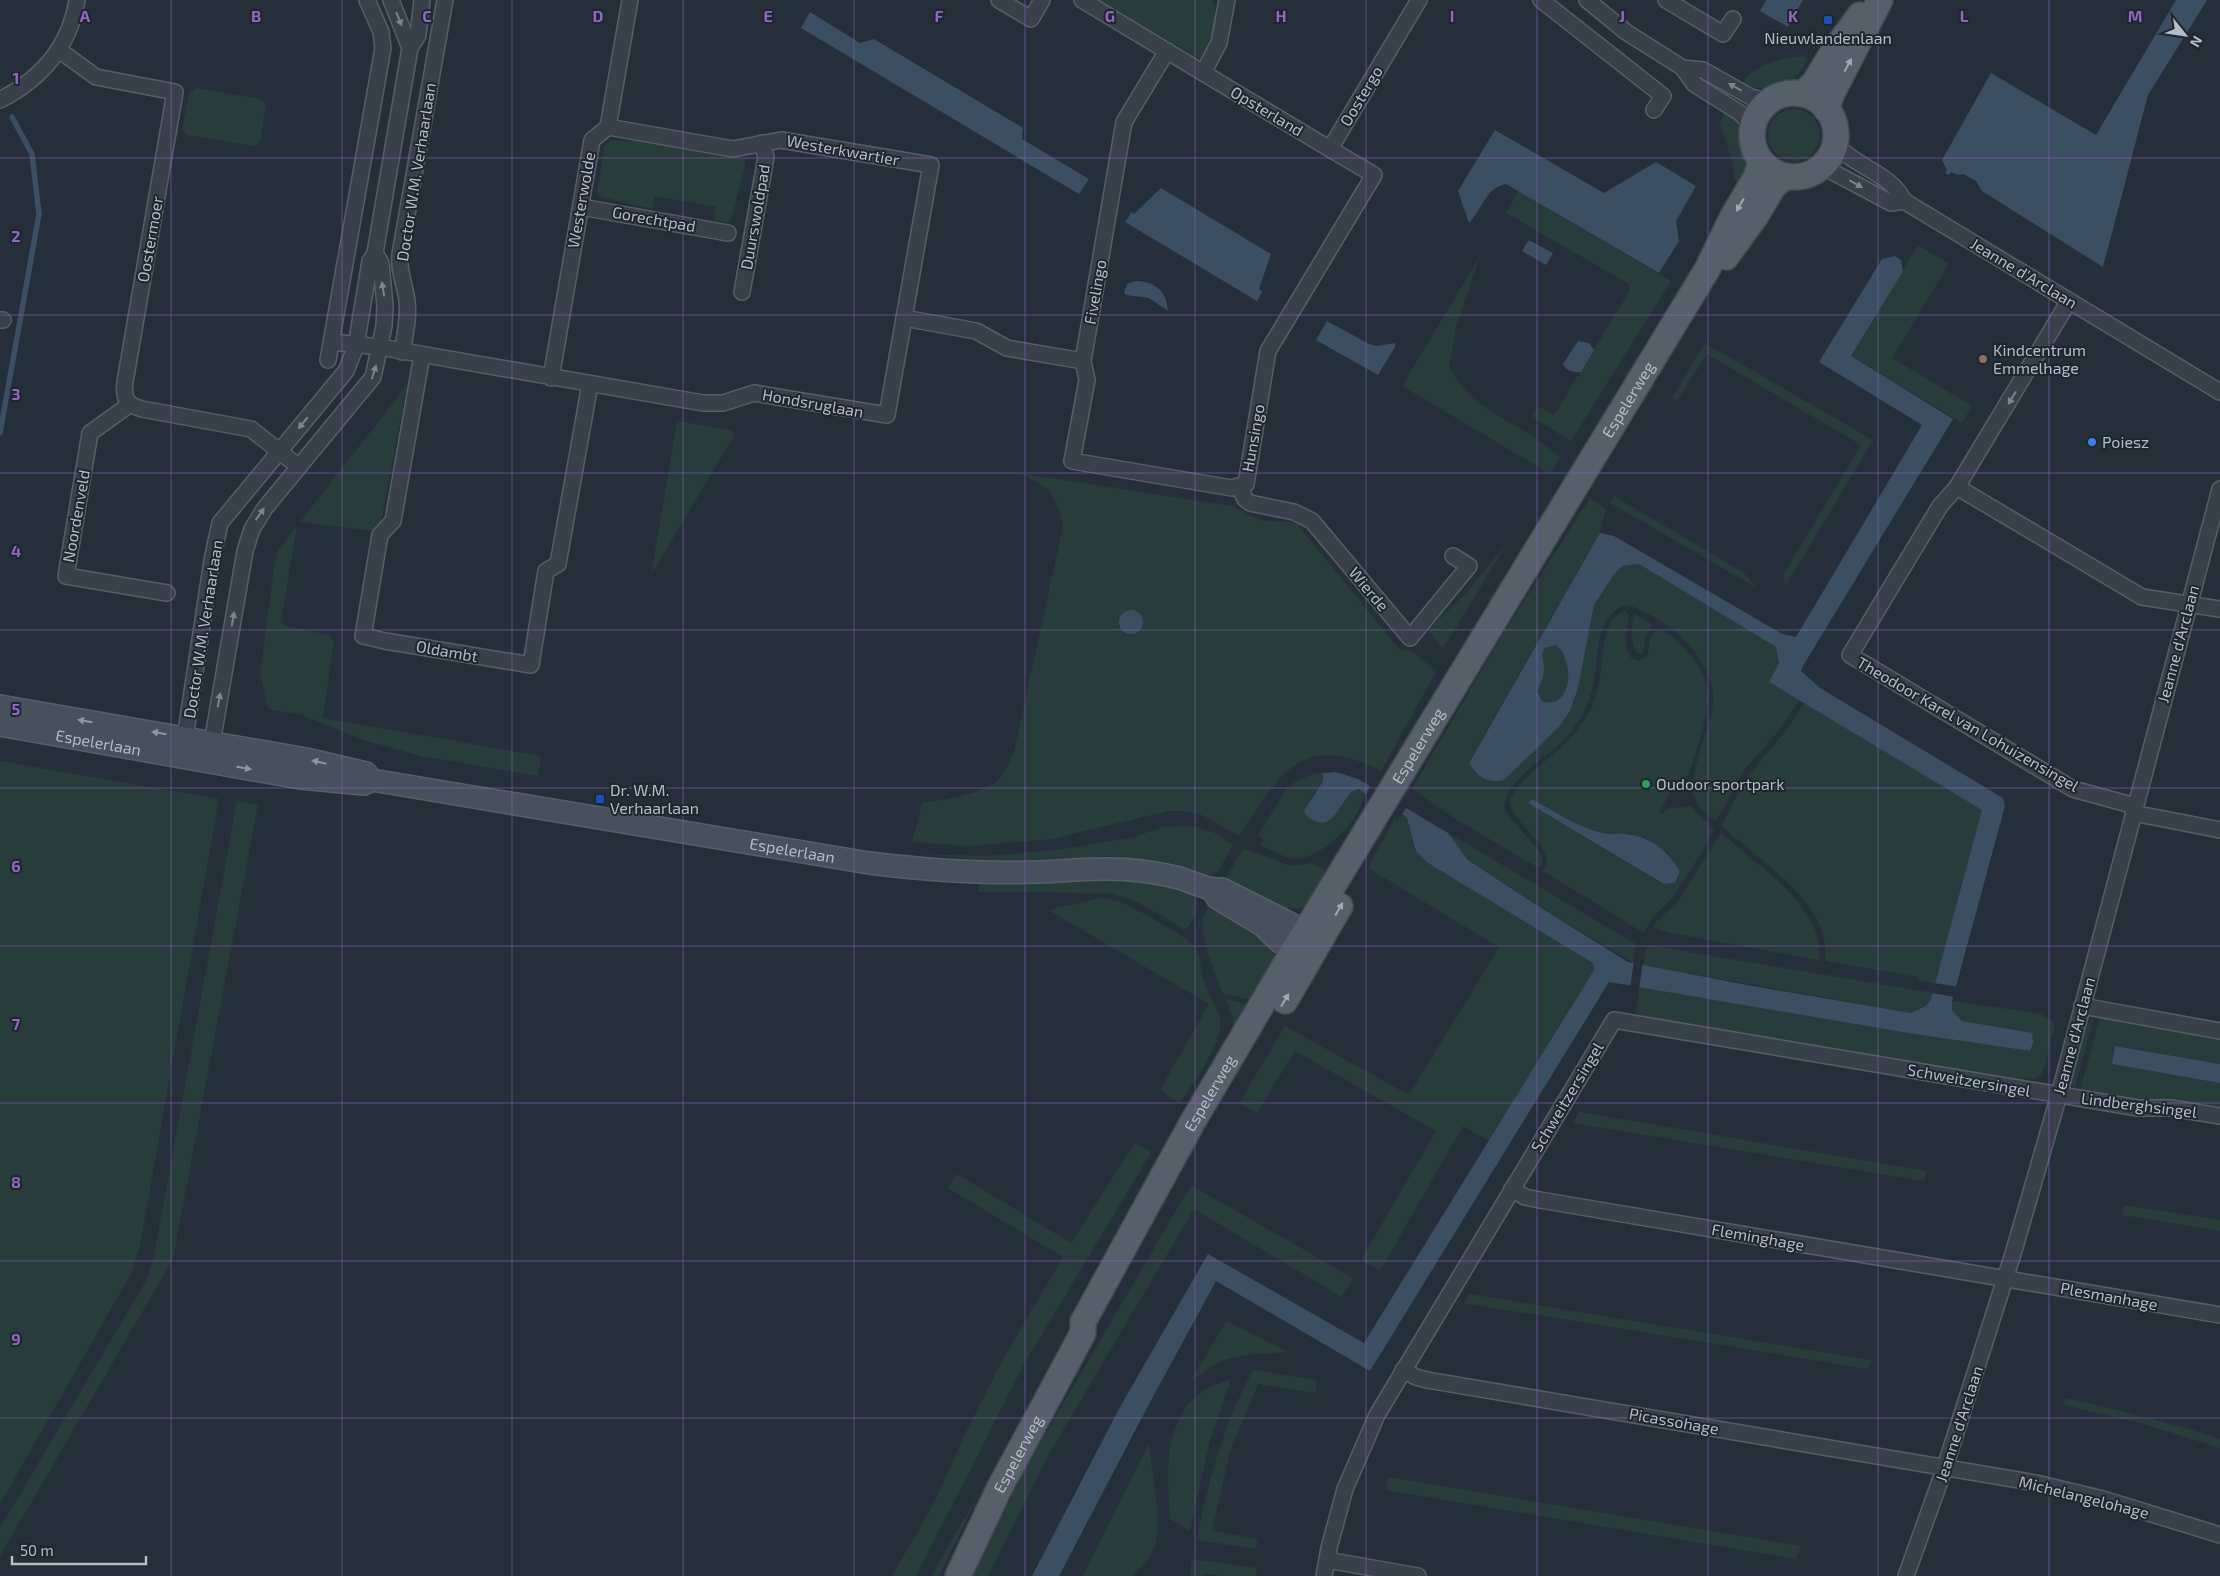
<svg xmlns="http://www.w3.org/2000/svg" width="2220" height="1576" viewBox="0 0 2220 1576" font-family="'Exo 2',sans-serif">
	<rect width="100%" height="100%" fill="#252f3a"/>
	<g fill="#283c3c" fill-rule="evenodd">
		<path d="M1096 0H1211C1222 11 1210 45 1202 57H1197Z"/>
		<path d="M1802 56 1808 58C1794 88 1774 97 1743 83 1753 64 1782 58 1802 56Z"/>
		<path d="M196 88 261 99 266 105 260 142 254 146 187 135 182 129 189 93Z"/>
		<circle cx="1794" cy="135" r="26"/>
		<path d="M1724 112C1742 122 1748 139 1749 160 1749 168 1744 179 1742 187L1734 178 1733 164 1720 123Z"/>
		<path d="M611 140 654 142 722 154V157L745 159V167L730 223 714 220 716 207 655 196 652 209 601 197 597 192 605 145Z"/>
		<path d="M1518 191 1671 281 1571 441 1532 417 1537 406 1554 415 1629 292V284L1506 213Z"/>
		<path d="M1918 245 1949 264 1892 358 1972 406 1962 423 1851 356Z"/>
		<path d="M1480 256 1456 327 1449 369C1456 378 1463 389 1471 396 1499 420 1534 432 1560 458L1550 474 1402 386Z"/>
		<path d="M1705 343 1873 440 1785 587 1784 573 1861 445 1707 354 1677 401 1672 398Z"/>
		<path d="M407 385 381 522 373 531 300 522Z"/>
		<path d="M677 421 732 430 734 436 651 575Z"/>
		<path d="M1018 473 1231 506 1261 520 1296 523 1400 650 1413 651 1436 672 1381 771C1302 730 1279 775 1240 835 1228 831 1219 825 1208 818 1196 811 1182 811 1168 811L1052 839 967 846 912 842 922 803C942 800 985 794 999 779 1007 772 1010 760 1014 752L1063 526C1056 493 1049 486 1018 473Z"/>
		<path d="M1614 496 1744 573 1757 588 1610 503Z"/>
		<path d="M1590 498 1606 509 1600 533 1469 762 1504 780 1559 727 1570 711 1578 688 1594 605 1613 576 1622 566 1639 564 1776 647 1779 662 1769 682 1800 699 1781 728 1745 769 1716 821C1705 814 1694 803 1693 789 1691 770 1708 732 1712 712 1723 665 1670 620 1631 606 1625 604 1621 606 1617 609 1595 626 1599 651 1595 675 1593 686 1590 698 1586 708 1580 720 1571 732 1562 742 1546 757 1496 787 1506 812L1542 855 1543 863 1539 868 1457 820 1412 789 1498 642Z"/>
		<path d="M297 526 281 621 286 626 329 635 334 641 323 718 541 756 538 776 421 756 363 740 302 715 268 709 260 673 274 569 278 550Z"/>
		<path d="M1509 540 1443 649 1428 630 1468 591Z"/>
		<path d="M1625 610 1629 615C1626 628 1624 646 1631 658L1639 661 1646 657C1652 646 1646 631 1662 630 1683 642 1706 668 1708 694 1709 715 1695 755 1688 776L1685 783 1677 782 1659 812 1663 814 1666 809 1690 806 1714 829 1708 842 1674 896 1652 918 1644 933 1543 871C1560 850 1512 824 1509 801 1526 768 1569 751 1588 714 1595 701 1599 686 1601 671 1604 649 1601 622 1625 610ZM1528 803 1541 804 1571 823 1604 834 1644 837 1668 853 1680 871 1675 883 1664 884Z"/>
		<path d="M1635 614 1653 625C1641 637 1648 644 1641 655L1636 652C1631 640 1630 628 1635 614Z"/>
		<path d="M1556 645C1577 663 1570 711 1542 701L1537 691C1545 677 1545 669 1542 654L1545 648Z"/>
		<path d="M1804 703 1982 810 1936 984 1918 980 1917 977 1825 961C1832 902 1759 861 1722 826L1743 782 1784 733Z"/>
		<path d="M0 761 219 799 140 1246 132 1272 0 1504Z"/>
		<path d="M1315 773H1323V780L1310 800 1359 789 1366 794C1361 802 1360 810 1354 818 1343 836 1309 866 1286 857 1278 854 1269 849 1261 845L1263 840 1258 835 1285 791 1295 782Z"/>
		<path d="M237 801 258 805 173 1259 0 1556V1528L147 1279 155 1250Z"/>
		<path d="M1402 814 1407 818 1428 863 1593 963 1594 970 1489 1141 1463 1126 1380 1271 1361 1260 1436 1131 1295 1051 1257 1113 1239 1103 1285 1026 1409 1095 1499 947 1368 868 1394 820 1397 822Z"/>
		<path d="M1192 826 1213 832 1233 845 1217 873 1207 876 1173 866 1110 856 1005 862 918 854 987 856 1058 850 1134 837 1162 827Z"/>
		<path d="M1448 833 1636 944 1633 963 1527 899 1468 860Z"/>
		<path d="M1721 833C1754 863 1827 908 1819 960L1671 933 1653 928 1656 922 1678 901Z"/>
		<path d="M1246 849 1290 866 1312 863 1333 876C1326 884 1319 896 1311 903 1289 920 1245 893 1222 884L1242 851Z"/>
		<path d="M1104 875 1152 881 1193 892C1201 905 1195 922 1184 930L1171 921 1139 903 1110 893 978 892 980 880Z"/>
		<path d="M1101 898C1107 899 1114 900 1120 902 1133 907 1190 938 1195 947 1203 959 1200 974 1206 987 1213 1002 1224 1017 1219 1034 1214 1054 1191 1085 1180 1104L1160 1090 1209 1004 1048 910Z"/>
		<path d="M1213 902C1230 912 1280 941 1274 965 1271 977 1263 990 1258 1001L1223 994C1217 978 1197 930 1204 915 1206 910 1210 906 1213 902Z"/>
		<path d="M1652 945 1682 951 1934 993 1926 1006 1911 1013 1643 965 1646 948Z"/>
		<path d="M1639 987 1908 1033 2030 1051 2033 1033 1962 1021 1952 1010V1001L2042 1014V1017L2052 1020 2055 1026 2042 1074 2034 1079 2025 1077 2024 1083 1642 1017 1636 1013Z"/>
		<path d="M1226 999 1255 1006 1231 1035 1233 1020Z"/>
		<path d="M2094 1017 2075 1088 2071 1084V1079L2085 1025Z"/>
		<path d="M2100 1017 2220 1038V1064L2115 1046 2112 1064 2220 1083V1109L2143 1102 2080 1091Z"/>
		<path d="M1579 1112 1927 1171 1924 1181 1573 1123Z"/>
		<path d="M1134 1144 1152 1151 1024 1364 923 1563 915 1576H892L934 1503 967 1430 1002 1361 1063 1257 948 1188 957 1174 1071 1243Z"/>
		<path d="M1191 1185 1353 1278 1342 1297 1194 1209 1049 1454 988 1576H971L1029 1462Z"/>
		<path d="M2124 1205 2220 1220V1231L2122 1215Z"/>
		<path d="M1469 1294 1871 1360 1868 1369 1464 1303Z"/>
		<path d="M1227 1321 1289 1352C1264 1355 1238 1352 1216 1364 1206 1369 1199 1377 1190 1381Z"/>
		<path d="M1253 1370 1317 1380 1315 1393 1258 1384 1230 1452 1212 1531 1258 1539 1256 1549 1197 1540C1208 1481 1224 1423 1253 1370Z"/>
		<path d="M1231 1379 1210 1440 1190 1531 1170 1519C1167 1475 1162 1420 1203 1391 1210 1385 1222 1383 1231 1379Z"/>
		<path d="M2066 1398C2118 1410 2169 1422 2220 1439V1448L2137 1422 2063 1405Z"/>
		<path d="M1149 1444C1152 1470 1162 1520 1155 1545 1152 1557 1141 1568 1132 1576H1083Z"/>
		<path d="M1388 1477 1801 1546 1796 1559 1386 1490Z"/>
		<path d="M980 1492 939 1576H931Z"/>
		<path d="M1191 1559 1257 1568 1256 1576H1220L1204 1573 1203 1576H1190Z"/>
	</g>
	<g fill="#3c4e62" fill-rule="evenodd">
		<path d="M1766 0H1803L1788 27 1760 11Z"/>
		<path d="M2176 0H2207L2148 95 2103 267 1982 191 1976 181 1963 174 1958 175 1951 172 1949 175 1945 173 1947 170 1942 160 1991 73 2096 135Z"/>
		<path d="M810 12 860 43 874 39 1023 128 1022 139 1089 179 1079 194 801 28Z"/>
		<path d="M1495 130 1604 193 1656 162 1696 186 1676 221 1679 241 1659 273 1506 184C1485 188 1483 209 1469 223L1458 191Z"/>
		<path d="M1161 188 1271 254 1259 289 1262 292 1257 301 1125 222 1132 212 1134 214Z"/>
		<path d="M1529 240 1553 253 1546 265 1522 251Z"/>
		<path d="M1895 256 1901 260 1903 271 1851 356 1953 419 1803 666 1801 671 1820 688 2003 798 2005 806 1952 1001V1010L1962 1021 2033 1033 2032 1039 2034 1040 2030 1051 1908 1033 1609 982 1370 1371 1216 1281 1148 1406 1059 1576H1032L1120 1407 1208 1254 1364 1343 1594 970 1593 963 1428 863 1416 851 1407 818 1402 814 1406 808 1448 833 1468 860 1527 899 1628 962 1747 985 1911 1013 1926 1006 1931 999 1982 810 1769 682 1779 663 1776 647 1639 564 1622 566 1613 576 1594 605 1578 688 1570 711 1559 727 1504 780C1488 784 1476 776 1469 763L1600 533 1614 536 1782 634 1796 637 1922 425 1819 362 1882 259ZM1556 645C1577 663 1570 711 1542 701L1537 691C1545 677 1545 669 1542 654L1545 648Z"/>
		<path d="M1136 281C1154 281 1167 291 1168 311L1149 298 1126 295 1124 292 1127 284Z"/>
		<path d="M1327 321 1369 344 1376 346 1395 343V347L1378 375 1316 340Z"/>
		<path d="M1578 341 1589 343 1594 350 1581 372C1574 373 1566 371 1563 364Z"/>
		<circle cx="1131" cy="622" r="12"/>
		<path d="M1336 772 1358 779 1370 786 1366 794 1359 789C1357 790 1354 790 1352 792 1341 800 1334 830 1315 821 1309 818 1307 817 1304 811L1323 781V773Z"/>
		<path d="M1532 799C1556 812 1575 826 1602 833 1609 835 1617 833 1625 834 1652 837 1666 849 1680 871L1675 883 1664 884 1528 803Z"/>
		<path d="M2115 1046 2220 1064V1083L2112 1064Z"/>
	</g>
	<g fill="#252f3a">
		<path d="M1634 961 1643 962 1639 989 1630 988Z"/>
		<path d="M1934 983 1959 987 1956 997 1931 993Z"/>
	</g>
	<g fill="none" stroke-linecap="round" stroke-linejoin="round">
		<path stroke="#3c4e62" stroke-width="5.5" d="M0 433 39 214 32 154 12 117"/>
		<g stroke="#565f68" stroke-width="18">
			<g id="street">
				<path d="M391 0 410 48"/>
				<path d="M999 0 1031 19 1042 0"/>
				<path d="M1082 0 1330 149"/>
				<path d="M1541 0 1663 96 1654 110"/>
				<path d="M1587 0 1626 32 1683 68 1703 70 1751 97 1768 102"/>
				<path d="M1666 0 1723 34 1733 19"/>
				<path d="M59 50 96 77 175 92 125 382C123 398 126 405 142 409L251 429 299 467"/>
				<path d="M1167 51 1124 122 1083 361 1087 380 1072 461 1232 488 1246 484 1268 351 1374 175 1330 149 1419 0"/>
				<path d="M1683 68 1694 84 1740 113 1753 126"/>
				<path d="M1203 73 1219 43 1227 0"/>
				<path d="M0 100C41 79 70 46 77 0"/>
				<path d="M1835 144C1855 167 1891 173 1904 201L2220 392"/>
				<path d="M1820 168 1829 170 1891 203 1904 201"/>
				<path d="M581 207 728 233"/>
				<path d="M742 292 766 157 762 143"/>
				<path d="M2069 301 1957 487 2142 597 2220 609"/>
				<path d="M904 318 976 331 1007 348 1083 361"/>
				<path d="M0 320H3"/>
				<path d="M332 342 380 347 703 403H723L754 393 887 415 931 165 781 140 733 149 608 127"/>
				<path d="M402 352C405 335 409 318 407 301 405 284 398 271 400 254L445 0"/>
				<path d="M422 355 393 521 380 535 363 636 385 641 531 665 546 571 558 564 590 384"/>
				<path d="M328 360 383 48 381 32 367 0"/>
				<path d="M551 378 592 140 608 127 630 0"/>
				<path d="M129 405 90 433 66 576 167 593"/>
				<path d="M1239 486 1245 499 1250 503 1294 512 1312 521 1410 638 1469 566 1453 556"/>
				<path d="M1957 487 1940 506 1850 655 2073 789 2135 806"/>
				<path d="M190 747 185 738 212 560 220 523 346 371 356 346 370 261 375 253 410 48 418 35 422 0"/>
				<path d="M205 750 212 743 245 551 252 529 265 508 373 377 384 326 385 306 381 263 375 253"/>
				<path d="M2133 813 2220 830"/>
				<path d="M2082 1006 2220 1031"/>
				<path d="M1512 1189 1525 1197 1540 1200 2220 1315"/>
				<path d="M1403 1370 1416 1377 1427 1380 2036 1483 2103 1499 2220 1535"/>
				<path d="M1327 1560 1418 1576"/>
				<path d="M1324 1576 1329 1548 1345 1489 1377 1415 1614 1020 2138 1108H2171L2220 1116"/>
				<path d="M1906 1576 1945 1467 2013 1254 2059 1095 2220 489"/>
			</g>
		</g>
		<g stroke="#565f68" stroke-width="24">
			<g id="secondary">
				<path d="M0 706 306 759 366 773 370 778"/>
				<path id="s1" d="M0 725 300 778 364 784 372 780 869 863C925 870 982 874 1039 872 1070 871 1100 867 1130 870 1147 871 1163 874 1179 878 1193 882 1208 891 1222 889L1305 931 1314 951 1294 950 1281 943 1262 925 1217 898 1213 891"/>
			</g>
		</g>
		<g stroke="#414a53" stroke-width="28">
			<g id="primary">
				<circle cx="1794" cy="135" r="42"/>
				<path d="M1803 94 1815 82 1833 52 1860 15"/>
				<path d="M1826 109 1832 93 1880 0"/>
				<path d="M1726 257 1755 217 1773 187 1784 177"/>
				<path d="M1285 1001 1340 906"/>
				<path id="s2" d="M958 1576 999 1489 1083 1333V1322L1192 1123 1294 950 1708 268 1732 218 1756 177 1761 162"/>
			</g>
		</g>
		<use href="#street" stroke="#38414a" stroke-width="15"/>
		<use href="#secondary" stroke="#47505d" stroke-width="21"/>
		<use href="#primary" stroke="#56606a" stroke-width="25"/>
	</g>
	<defs><path id="oneway-solid" d="M-6-.8H1V-3.2L6.5 0L1 3.2V.8H-6Z" transform="scale(1.25)"/></defs>
	<g fill="#7c858e">
		<use href="#oneway-solid" transform="translate(399 19) rotate(68)"/>
		<use href="#oneway-solid" transform="translate(1735 87) rotate(-150)"/>
		<use href="#oneway-solid" transform="translate(1856 184) rotate(30)"/>
		<use href="#oneway-solid" transform="translate(383 289) rotate(-99)"/>
		<use href="#oneway-solid" transform="translate(374 372) rotate(-73)"/>
		<use href="#oneway-solid" transform="translate(2012 398) rotate(121)"/>
		<use href="#oneway-solid" transform="translate(303 423) rotate(130)"/>
		<use href="#oneway-solid" transform="translate(260 514) rotate(-55)"/>
		<use href="#oneway-solid" transform="translate(233 619) rotate(-80)"/>
		<use href="#oneway-solid" transform="translate(219 700) rotate(-80)"/>
	</g>
	<g fill="#a1aab4">
		<use href="#oneway-solid" transform="translate(1848 65) rotate(-62)"/>
		<use href="#oneway-solid" transform="translate(1740 205) rotate(120)"/>
		<use href="#oneway-solid" transform="translate(1339 909) rotate(-60)"/>
		<use href="#oneway-solid" transform="translate(1285 1000) rotate(-59)"/>
	</g>
	<g fill="#8e96a1">
		<use href="#oneway-solid" transform="translate(85 721) rotate(-170)"/>
		<use href="#oneway-solid" transform="translate(159 733) rotate(-170)"/>
		<use href="#oneway-solid" transform="translate(319 762) rotate(-167)"/>
		<use href="#oneway-solid" transform="translate(244 768) rotate(9)"/>
	</g>
	<path fill="none" stroke="#9266c2" stroke-width="1" stroke-opacity="0.55" d="M171 0V1576M342 0V1576M512 0V1576M683 0V1576M854 0V1576M1025 0V1576M1195 0V1576M1366 0V1576M1537 0V1576M1708 0V1576M1878 0V1576M2049 0V1576M0 158H2220M0 315H2220M0 473H2220M0 630H2220M0 788H2220M0 946H2220M0 1103H2220M0 1261H2220M0 1418H2220"/>
	<g fill="#1a4fb4" stroke="#1e262f" stroke-width="2">
		<rect x="1823" y="15" width="10" height="10" rx="2.5"/>
		<rect x="595" y="794" width="10" height="10" rx="2.5"/>
	</g>
	<circle fill="#8d6e63" stroke="#1e262f" stroke-width="2" cx="1983" cy="359" r="5"/>
	<circle fill="#3f7fe0" stroke="#1e262f" stroke-width="2" cx="2092" cy="442" r="5"/>
	<circle fill="#2e9e5b" stroke="#1e262f" stroke-width="2" cx="1646" cy="784" r="5"/>
	<g text-anchor="middle" stroke-width="4" stroke-linejoin="round" paint-order="stroke">
		<g font-size="16" fill="#b4bcc6" stroke="#1e262f" text-anchor="start">
			<text x="1828" y="44" text-anchor="middle">Nieuwlandenlaan</text>
			<text x="1993" y="356">Kindcentrum<tspan x="1993" dy="18">Emmelhage</tspan></text>
			<text x="2102" y="448">Poiesz</text>
			<text x="1656" y="790">Oudoor sportpark</text>
			<text x="610" y="796">Dr. W.M.<tspan x="610" dy="18">Verhaarlaan</tspan></text>
		</g>
		<g font-size="16" fill="#b4bcc6" stroke="#1e262f">
			<text transform="translate(1361 96) rotate(-59)" y="6">Oostergo</text>
			<text transform="translate(1267 111) rotate(31)" y="6">Opsterland</text>
			<text transform="translate(843 150) rotate(10)" y="6">Westerkwartier</text>
			<text transform="translate(416 172) rotate(-81)" y="6">Doctor W.M. Verhaarlaan</text>
			<text transform="translate(581 200) rotate(-80)" y="6">Westerwolde</text>
			<text transform="translate(755 217) rotate(-80)" y="6">Duurswoldpad</text>
			<text transform="translate(654 219) rotate(10)" y="6">Gorechtpad</text>
			<text transform="translate(150 239) rotate(-80)" y="6">Oostermoer</text>
			<text transform="translate(2024 273) rotate(31)" y="6">Jeanne d'Arclaan</text>
			<text transform="translate(1095 292) rotate(-80)" y="6">Fivelingo</text>
			<text dy="6" stroke="none"><textPath href="#s2" startOffset="1356">Espelerweg</textPath></text>
			<text transform="translate(813 403) rotate(10)" y="6">Hondsruglaan</text>
			<text transform="translate(1253 438) rotate(-80)" y="6">Hunsingo</text>
			<text transform="translate(76 516) rotate(-80)" y="6">Noordenveld</text>
			<text transform="translate(1369 589) rotate(50)" y="6">Wierde</text>
			<text transform="translate(203 629) rotate(-81)" y="6">Doctor W.M. Verhaarlaan</text>
			<text transform="translate(2178 644) rotate(-75)" y="6">Jeanne d'Arclaan</text>
			<text transform="translate(447 651) rotate(10)" y="6">Oldambt</text>
			<text transform="translate(1968 724) rotate(30)" y="6">Theodoor Karel van Lohuizensingel</text>
			<text dy="6" stroke="none"><textPath href="#s1" startOffset="100">Espelerlaan</textPath></text>
			<text dy="6" stroke="none"><textPath href="#s2" startOffset="951">Espelerweg</textPath></text>
			<text dy="6" stroke="none"><textPath href="#s1" startOffset="804">Espelerlaan</textPath></text>
			<text transform="translate(2074 1036) rotate(-75)" y="6">Jeanne d'Arclaan</text>
			<text transform="translate(1969 1080) rotate(10)" y="6">Schweitzersingel</text>
			<text dy="6" stroke="none"><textPath href="#s2" startOffset="546">Espelerweg</textPath></text>
			<text transform="translate(1567 1097) rotate(-59)" y="6">Schweitzersingel</text>
			<text transform="translate(2139 1105) rotate(7)" y="6">Lindberghsingel</text>
			<text transform="translate(1758 1237) rotate(10)" y="6">Fleminghage</text>
			<text transform="translate(2109 1296) rotate(10)" y="6">Plesmanhage</text>
			<text transform="translate(1674 1421) rotate(10)" y="6">Picassohage</text>
			<text transform="translate(1959 1424) rotate(-72)" y="6">Jeanne d'Arclaan</text>
			<text dy="6" stroke="none"><textPath href="#s2" startOffset="136">Espelerweg</textPath></text>
			<text transform="translate(2084 1497) rotate(14)" y="6">Michelangelohage</text>
		</g>
	</g>
	<g font-size="16" text-anchor="middle" font-weight="bold" fill="#9266c2" stroke="#1e262f" stroke-width="4" stroke-linejoin="round" paint-order="stroke">
		<text x="85" y="22">A</text>
		<text x="256" y="22">B</text>
		<text x="427" y="22">C</text>
		<text x="598" y="22">D</text>
		<text x="768" y="22">E</text>
		<text x="939" y="22">F</text>
		<text x="1110" y="22">G</text>
		<text x="1281" y="22">H</text>
		<text x="1452" y="22">I</text>
		<text x="1622" y="22">J</text>
		<text x="1793" y="22">K</text>
		<text x="1964" y="22">L</text>
		<text x="2135" y="22">M</text>
		<text x="16" y="84">1</text>
		<text x="16" y="242">2</text>
		<text x="16" y="400">3</text>
		<text x="16" y="557">4</text>
		<text x="16" y="715">5</text>
		<text x="16" y="872">6</text>
		<text x="16" y="1030">7</text>
		<text x="16" y="1188">8</text>
		<text x="16" y="1345">9</text>
	</g>
	<g transform="translate(2185 35) rotate(120)" stroke="#1e262f" stroke-width="4" paint-order="stroke">
	<path d="M0-4L9 19L0 12L-9 19Z" fill="#b4bcc6"/>
	<text y="-8" font-size="14" font-weight="bold" text-anchor="middle" fill="#b4bcc6">N</text>
	</g>
	<path d="M12 1556v8h134v-8" fill="none" stroke="#b4bcc6" stroke-width="2.5"/>
	<text x="20" y="1556" font-size="15" fill="#b4bcc6" stroke="#1e262f" stroke-width="4" paint-order="stroke">50 m</text>
</svg>
